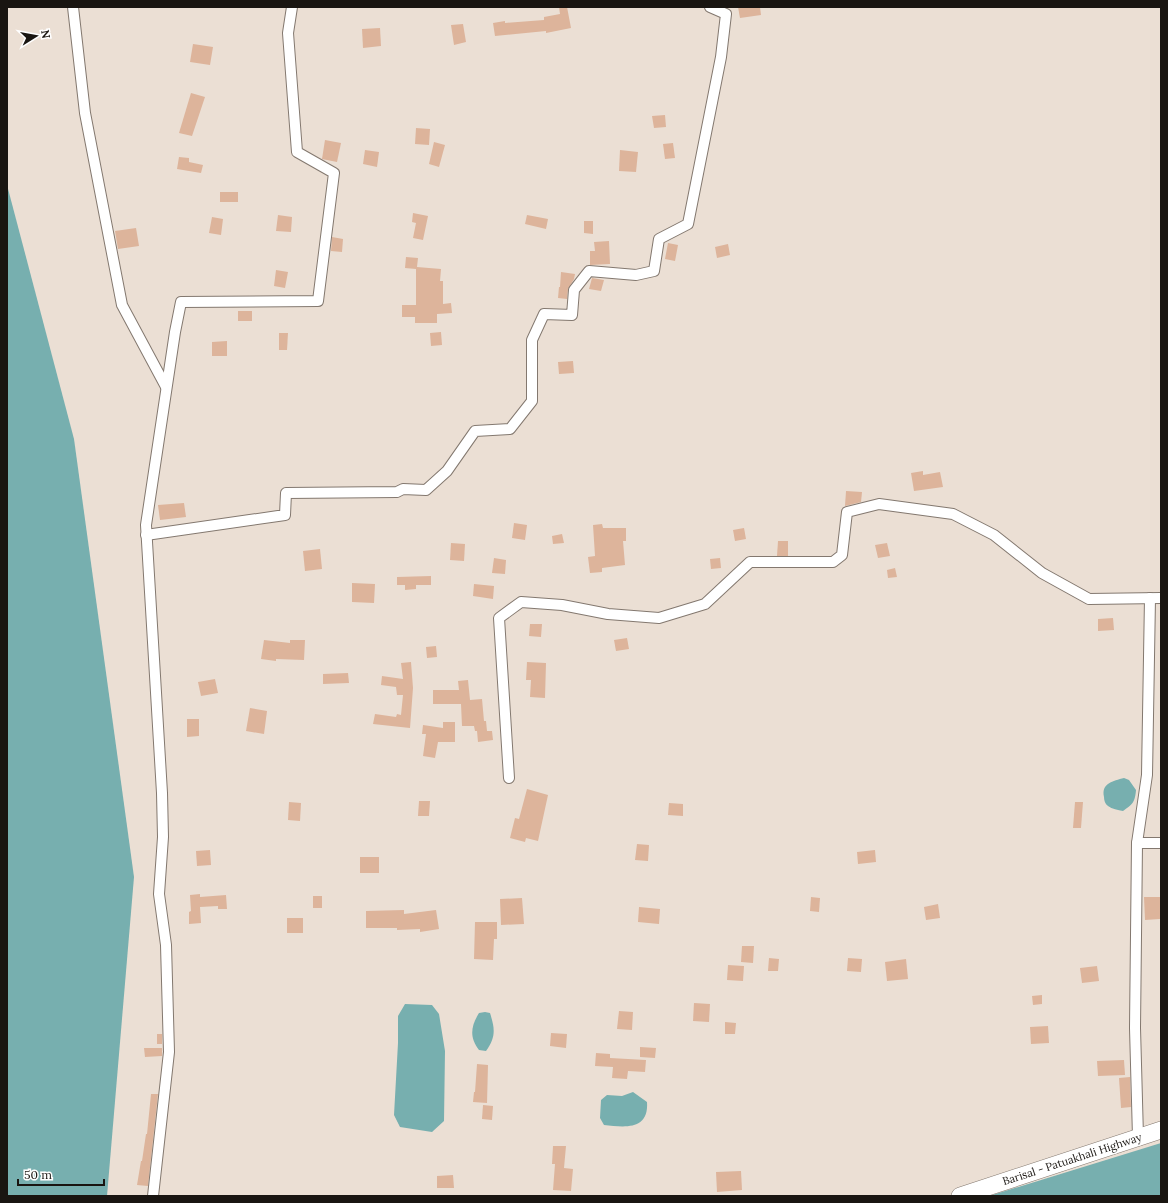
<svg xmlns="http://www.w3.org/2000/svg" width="1168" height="1203" viewBox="0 0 1168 1203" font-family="Lora,serif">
	<rect width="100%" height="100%" fill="#ebdfd4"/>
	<g fill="#77afaf">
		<path d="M7 185 74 439 134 877 107 1196H7Z"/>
		<path d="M1124 778 1129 780 1136 790C1135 802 1133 804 1123 811 1118 810 1112 809 1108 806 1105 804 1104 800 1104 797 1101 783 1113 781 1124 778Z"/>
		<path d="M405 1004 432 1005 439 1014 445 1051 444 1121 432 1132 400 1127 394 1115 398 1043V1016Z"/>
		<path d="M485 1012 490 1013C495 1029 496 1037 486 1051L479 1050C469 1037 471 1026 479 1013Z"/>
		<path d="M633 1092 647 1102C649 1131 624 1127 604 1125L600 1118 601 1100 607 1095 622 1096Z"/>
		<path d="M1161 1143V1196H989Z"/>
	</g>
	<g fill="#ddb49b">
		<path d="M559 7H567L571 28 546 33V31L495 36 493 23 505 21V23L544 20V17L560 14Z"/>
		<path d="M738 7H760L761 15 740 18Z"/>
		<path d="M463 24 466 42 454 45 451 25Z"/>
		<path d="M380 28 381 46 363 48 362 29Z"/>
		<path d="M193 44 213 47 210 65 190 62Z"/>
		<path d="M191 93 205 97 192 136 179 133Z"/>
		<path d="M665 115 666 127 654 128 652 116Z"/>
		<path d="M416 128 430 129 429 145 415 144Z"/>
		<path d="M325 140 341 143 337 162 322 159Z"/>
		<path d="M434 142 445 145 439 167 429 164Z"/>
		<path d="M673 143 675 158 665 159 663 144Z"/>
		<path d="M365 150 379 152 377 167 363 164Z"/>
		<path d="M620 150 638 152 636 172 619 171Z"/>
		<path d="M179 157 189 158V162L203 165 201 173 177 169Z"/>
		<rect x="220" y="192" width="18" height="10"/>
		<path d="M413 213 428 216 423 240 413 238 416 223 412 222Z"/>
		<path d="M278 215 292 217 291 232 276 231Z"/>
		<path d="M527 215 548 219 546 229 525 224Z"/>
		<path d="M212 217 223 219 221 235 209 233Z"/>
		<path d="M584 221H593V234L584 233Z"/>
		<path d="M136 228 139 246 118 249 115 231Z"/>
		<path d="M332 237 343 239 342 252 331 251Z"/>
		<path d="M609 241 610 264 590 265V251H595L594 242Z"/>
		<path d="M668 243 678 245 675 261 665 259Z"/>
		<path d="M728 244 730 255 717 258 715 247Z"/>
		<path d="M406 257 418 258 417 267 441 269 440 281H443V304L451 303 452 313 437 314V323H415V317H402V305H416V269L405 268Z"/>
		<path d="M276 270 288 272 285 288 274 286Z"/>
		<path d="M561 272 575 274 574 279 568 289 567 299 558 298 559 287H560Z"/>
		<path d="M592 278 604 280 601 291 589 289Z"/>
		<rect x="238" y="311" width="14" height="10"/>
		<path d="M441 332 442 345 431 346 430 333Z"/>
		<path d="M279 333H288L287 350H279Z"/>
		<path d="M227 341V356H212V342Z"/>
		<path d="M573 361 574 373 559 374 558 362Z"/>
		<path d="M923 471V475L940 472 943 487 914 491 911 473Z"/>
		<path d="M846 491 862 492 861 502 845 506Z"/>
		<path d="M184 503 186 517 160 520 158 505Z"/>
		<path d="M514 523 527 525 525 540 512 538Z"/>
		<path d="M602 524 603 528H626V541H623L625 565 602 568V572L590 573 588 557 595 556 593 525Z"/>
		<path d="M744 528 746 539 735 541 733 530Z"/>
		<path d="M562 534 564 543 553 544 552 536Z"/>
		<path d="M778 541H788V556H777Z"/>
		<path d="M451 543 465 544 464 561 450 560Z"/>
		<path d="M887 543 890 556 878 558 875 545Z"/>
		<path d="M320 549 322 569 305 571 303 551Z"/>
		<path d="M494 558 506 560 505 574 492 573Z"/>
		<path d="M720 558 721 568 711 569 710 559Z"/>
		<path d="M895 568 897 577 888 578 887 570Z"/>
		<path d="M431 576V585H416V589L405 590V585H397V577Z"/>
		<path d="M352 583 375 584 374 603 352 602Z"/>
		<path d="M474 584 494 586 493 599 473 596Z"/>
		<path d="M1113 618 1114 630 1098 631V619Z"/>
		<path d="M530 624H542L541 637 529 636Z"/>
		<path d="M627 638 629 649 616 651 614 640Z"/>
		<path d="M264 640 290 643V640H305L304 660 276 659V661L261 659Z"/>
		<path d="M436 646 437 657 427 658 426 647Z"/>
		<path d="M411 662 413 688 410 728 373 724 375 714 396 717 397 714 401 715 403 695H397L396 687 381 685 382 676 403 679 401 663Z"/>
		<path d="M527 662 546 663 545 698 530 697 531 680H526Z"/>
		<path d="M348 673 349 683 323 684V674Z"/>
		<path d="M215 679 218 693 201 696 198 682Z"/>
		<path d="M468 680 470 700 482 699 484 721H486L487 731H492L493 740 478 742 477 731H475L474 726H462L461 704H433V690H459L458 681Z"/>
		<path d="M250 708 267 711 264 734 246 731Z"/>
		<path d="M187 719H199V736L187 737Z"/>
		<path d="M443 722H455V742H438L435 758 423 756 426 734H422L423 725 443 728Z"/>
		<path d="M527 789 548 795 538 841 526 838 525 842 510 838 515 818 519 819Z"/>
		<path d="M419 801H430L429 816H418Z"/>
		<path d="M289 802 301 803 300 821 288 820Z"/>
		<path d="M1075 802H1083L1081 828H1073Z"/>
		<path d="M669 803 683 804V816L668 815Z"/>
		<path d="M637 844 649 845 648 861 635 860Z"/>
		<path d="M210 850 211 865 197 866 196 851Z"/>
		<path d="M875 850 876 862 858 864 857 852Z"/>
		<rect x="360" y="857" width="19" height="16"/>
		<path d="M200 894V897L226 895 227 909H218V906L200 907 201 923 189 924V912L191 911 190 895Z"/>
		<rect x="313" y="896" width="9" height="12"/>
		<path d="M811 897 820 898 819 912 810 911Z"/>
		<path d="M1144 897H1160V919L1145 920Z"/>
		<path d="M522 898 524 924 501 925 500 899Z"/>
		<path d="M938 904 940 918 926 920 924 907Z"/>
		<path d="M639 907 660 909 659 924 638 922Z"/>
		<path d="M404 910V914L436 910 439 929 420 932V929L397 930V928H366V911Z"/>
		<rect x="287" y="918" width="16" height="15"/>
		<path d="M475 922H497V939H494L493 960 474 959Z"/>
		<path d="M742 946H754L753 963 741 962Z"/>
		<path d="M769 958 779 959 778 971H768Z"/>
		<path d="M848 958 862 959 861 972 847 971Z"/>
		<path d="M906 959 908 979 887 981 885 962Z"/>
		<path d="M728 965 744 966 743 981 727 980Z"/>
		<path d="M1097 966 1099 981 1082 983 1080 968Z"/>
		<path d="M1042 995V1004L1033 1005 1032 996Z"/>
		<path d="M694 1003 710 1004 709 1022 693 1021Z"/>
		<path d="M619 1011 633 1012 632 1030 617 1029Z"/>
		<path d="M725 1022 736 1023 735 1034H725Z"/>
		<path d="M1048 1026 1049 1043 1031 1044 1030 1027Z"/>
		<path d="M551 1033 567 1034 566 1048 550 1046Z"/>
		<rect x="157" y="1034" width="5" height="10"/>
		<path d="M640 1047 656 1048 655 1058 640 1057Z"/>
		<path d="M144 1048H162V1056L145 1057Z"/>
		<path d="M596 1053 610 1054V1058L646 1060 645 1072 628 1071 627 1079 612 1078 613 1067 595 1066Z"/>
		<path d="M1124 1060 1125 1075 1098 1076 1097 1061Z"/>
		<path d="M477 1064 488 1065 487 1103 473 1102 474 1092H475Z"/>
		<path d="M1130 1077 1131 1107 1121 1108 1119 1078Z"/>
		<path d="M151 1094H158L148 1186 137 1185 141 1161H142L146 1134H147Z"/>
		<path d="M483 1105 493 1106 492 1120 482 1119Z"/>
		<path d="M553 1146H566L564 1168 573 1169 571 1191 553 1190 555 1164H552Z"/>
		<path d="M741 1171 742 1190 717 1192 716 1172Z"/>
		<path d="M453 1175 454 1188H437V1176Z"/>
	</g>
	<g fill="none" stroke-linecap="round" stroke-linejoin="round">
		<g stroke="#83786f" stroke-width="12">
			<g id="minor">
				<path d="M73 7 85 113 122 305 166 387"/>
				<path d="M146 535 285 515 286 493 397 492 403 489 426 490 447 471 475 431 510 429 532 401V340L544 314 572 315 574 290 589 271 636 275 654 271 659 239 688 224 721 57 726 14 710 7"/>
				<path d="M509 778 499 618 521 602 562 605 608 614 659 618 705 604 750 562H833L842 555 847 512 879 504 953 514 994 535 1042 573 1089 599 1161 598"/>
				<path d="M1137 843H1161"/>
				<path d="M1138 1137 1135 1028 1137 843 1147 775 1150 598"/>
				<path d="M153 1196 169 1052 166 945 159 894 163 837 162 793 146 525 175 332 181 302 318 301 334 173 297 152 288 33 292 7"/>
			</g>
		</g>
		<g stroke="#83786f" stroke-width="18">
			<path id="trunk" d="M960 1196 1161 1130"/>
		</g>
		<use href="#minor" stroke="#fff" stroke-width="10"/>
		<use href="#trunk" stroke="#fff" stroke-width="17"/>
	</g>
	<g text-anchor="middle" stroke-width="3" stroke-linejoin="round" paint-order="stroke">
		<g font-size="11" fill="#191511" stroke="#fff">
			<text transform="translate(1072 1159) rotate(-18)" y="4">Barisal - Patuakhali Highway</text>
		</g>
	</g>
	<rect width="1168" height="1203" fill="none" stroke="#191511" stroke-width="16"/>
	<g transform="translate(36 36) rotate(79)" stroke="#ffffff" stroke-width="3" paint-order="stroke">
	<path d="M0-3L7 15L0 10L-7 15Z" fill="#191511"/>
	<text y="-6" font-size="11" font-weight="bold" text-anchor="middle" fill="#191511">N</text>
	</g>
	<path d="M18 1179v6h86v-6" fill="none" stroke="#191511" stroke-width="2"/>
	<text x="24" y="1179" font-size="12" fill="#191511" stroke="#ffffff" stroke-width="3" paint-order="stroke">50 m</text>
</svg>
